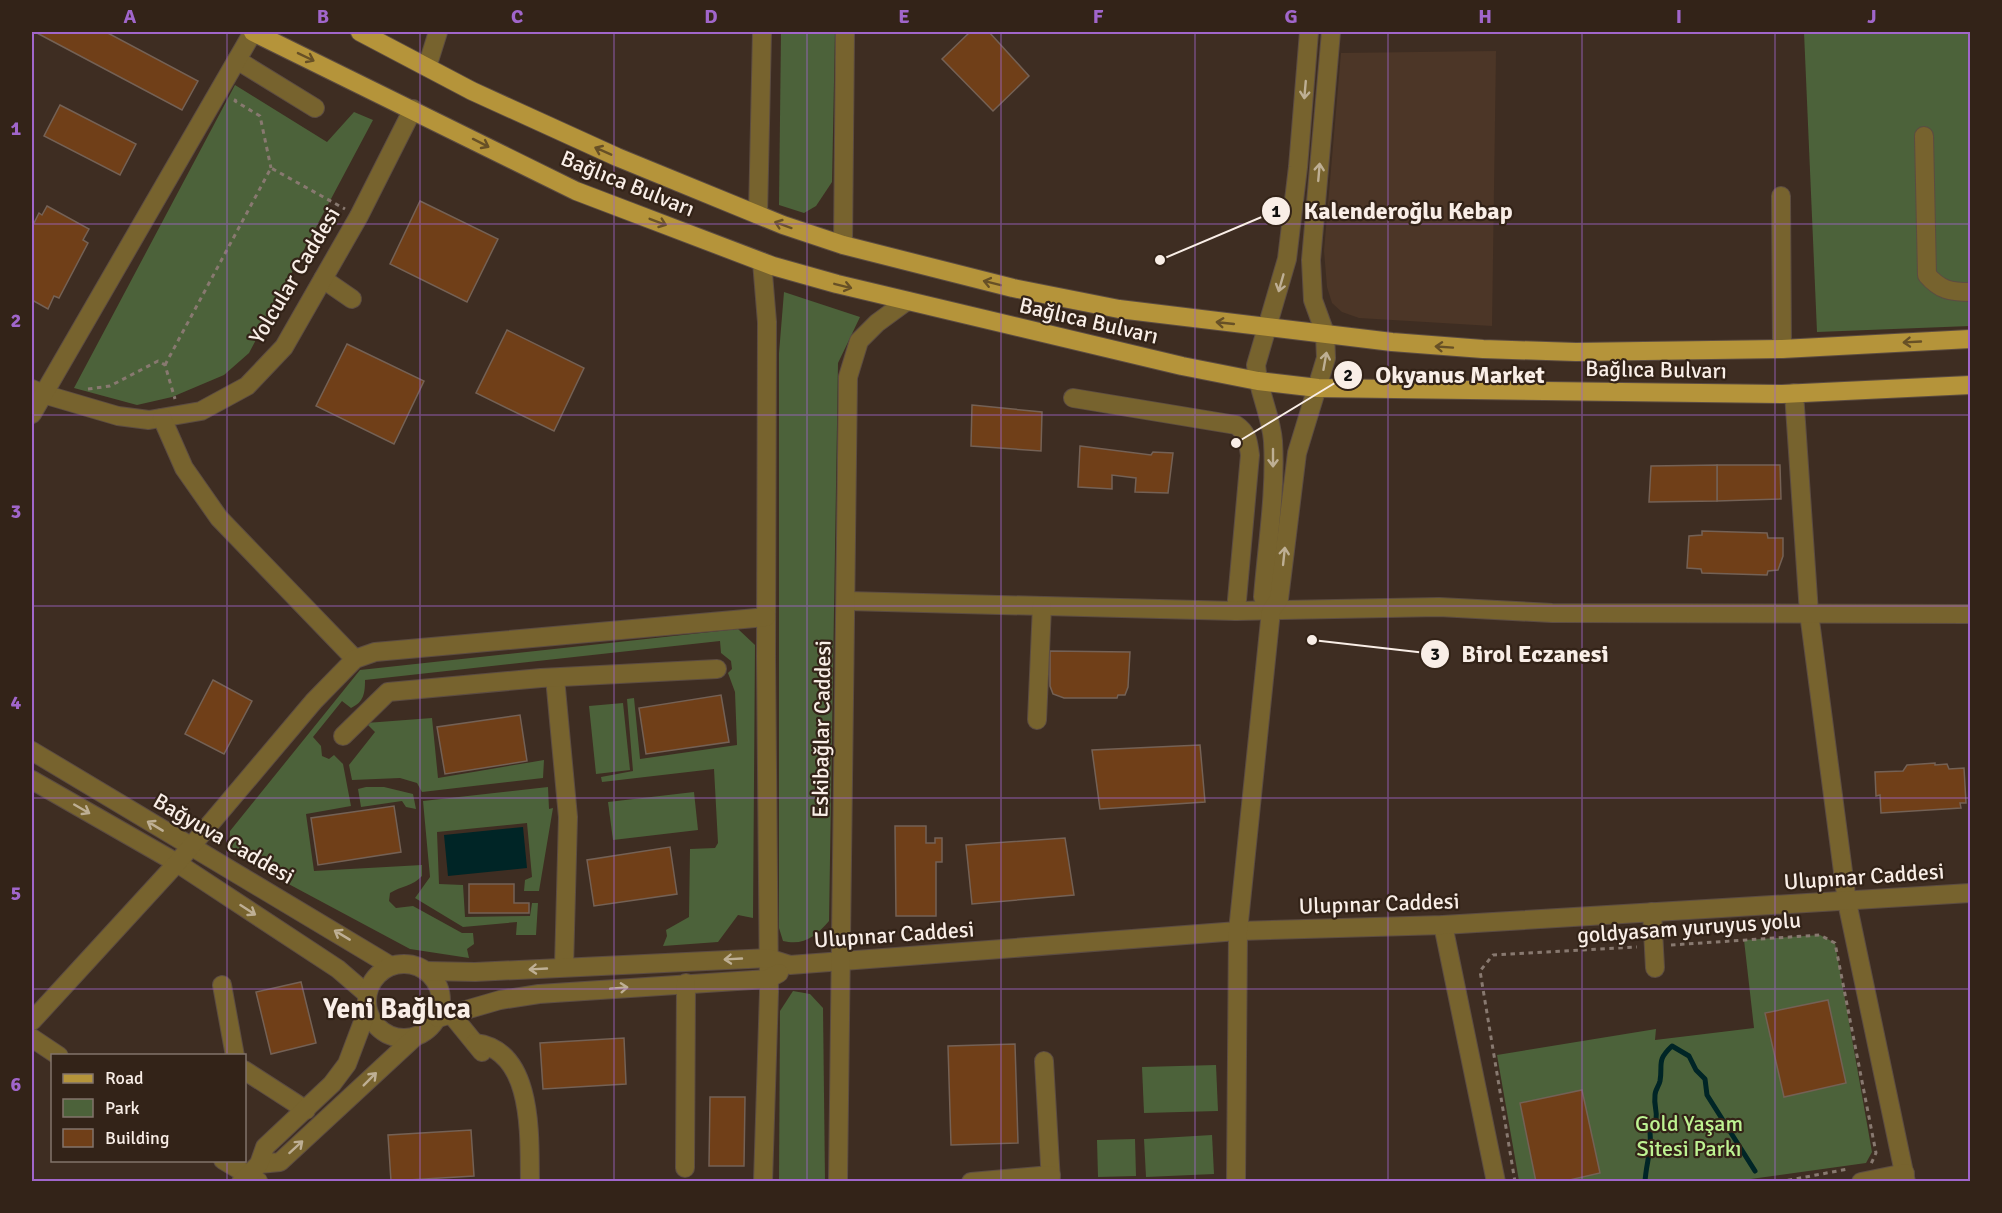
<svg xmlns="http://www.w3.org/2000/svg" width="2002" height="1213" viewBox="0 0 2002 1213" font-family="Signika,sans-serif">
	<rect width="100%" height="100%" fill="#3e2d22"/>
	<path fill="#4c3627" d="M1496 51 1492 326 1359 318 1342 312 1332 303 1327 287 1324 251 1341 53Z"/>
	<g fill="#4c623a">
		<path d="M781 32H835L832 182 816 206 804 213 779 205Z"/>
		<path d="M1804 32H1970V326L1817 332Z"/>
		<path d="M235 85 327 142 354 112 373 120 249 353 224 375 172 397 137 405 74 388Z"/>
		<path d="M784 292 860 317 838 363 829 921C816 936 804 946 783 941L779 928V353Z"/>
		<path d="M738 629 755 645 753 918 738 915 718 942 663 946 667 936 666 930 689 917 690 849 715 848 718 843 714 769 602 782 601 777 633 771 627 699 634 698 640 759 737 745 735 692 728 673 732 669 731 661 721 653 720 641 365 680C365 693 364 702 351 708L342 701 313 737 321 746 322 756 329 759 334 755 343 764 351 806 306 814 314 871 422 865V876C413 886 401 886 390 893L389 901 396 908 413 906 462 933H473L474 944 467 949 469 958 410 949 229 852 230 831 360 670Z"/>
		<path d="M623 703 630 770 596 774 589 706Z"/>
		<path d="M432 718 438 778 544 760 543 778 422 792 417 783 400 778 352 780 349 765 375 732 366 723Z"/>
		<path d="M366 787H384L413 794 416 809 406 807 402 801 361 807 358 789Z"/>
		<path d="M548 787 549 809 553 808 539 891H524L525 880 532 877 527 823 437 832 439 884 463 885 465 917 530 916 532 903H538L536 935H516L517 922 463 927 415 898 430 877 423 801Z"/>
		<path d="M694 792 698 830 613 840 608 802Z"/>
		<path d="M1820 935 1835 943 1872 1152 1866 1163 1736 1181H1519L1497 1055 1656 1029 1655 1040 1754 1028 1744 940Z"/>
		<path d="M793 991 810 994 823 1008 825 1181H779L780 1011Z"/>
		<path d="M1216 1065 1218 1111 1144 1113 1142 1067Z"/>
		<path d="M1212 1135 1214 1174 1146 1177 1144 1139Z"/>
		<path d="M1135 1139 1136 1176 1098 1177 1097 1140Z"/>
	</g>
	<path fill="#002526" d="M523 827 527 868 448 876 444 835Z"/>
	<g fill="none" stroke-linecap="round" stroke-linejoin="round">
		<path stroke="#002526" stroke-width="5" d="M1645 1182C1646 1163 1652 1150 1650 1132 1662 1113 1653 1112 1655 1095 1655 1090 1659 1086 1660 1081 1663 1064 1656 1061 1672 1046L1689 1056 1696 1070 1705 1079 1707 1095 1755 1171"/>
	</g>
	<g fill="#703f18" stroke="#746155" stroke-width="1.5">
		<path d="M35 32H106L198 81 182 110Z"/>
		<path d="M970 32H989L1029 76 993 111 942 59Z"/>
		<path d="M60 105 136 144 120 175 44 136Z"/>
		<path d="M420 201 498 239 467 302 390 264Z"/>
		<path d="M47 206 89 229 83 240 88 243 59 298 54 296 48 309 32 300V227L39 213 42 215Z"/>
		<path d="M507 330 584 368 554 431 476 393Z"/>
		<path d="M347 344 424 381 394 444 316 406Z"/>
		<path d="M972 405 1042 412 1041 451 971 446Z"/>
		<path d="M1080 446 1151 455 1153 452 1173 453 1168 493 1135 492 1136 478 1112 475V489L1078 487Z"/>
		<path d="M1717 465H1780L1781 499 1717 501Z"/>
		<path d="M1717 465V501L1649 502 1651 466Z"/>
		<path d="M1702 531 1767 533 1768 538H1783V556L1778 570 1768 571 1767 575 1702 573 1701 569 1687 568 1689 536 1702 535Z"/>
		<path d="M1050 651 1130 652 1128 687 1125 695H1118L1117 698H1064L1053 694 1050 686Z"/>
		<path d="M213 680 252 701 224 754 185 734Z"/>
		<path d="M721 695 729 742 646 754 639 708Z"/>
		<path d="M520 715 527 761 445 774 437 727Z"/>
		<path d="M1200 745 1205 802 1100 809 1092 750Z"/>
		<path d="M1935 763V765L1947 764 1949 769 1964 768 1966 803H1960L1961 808 1881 813 1880 795 1876 796 1875 772 1903 771 1907 765Z"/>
		<path d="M394 806 401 852 318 865 311 818Z"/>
		<path d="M895 826H926V843H935V838H942V862H936V916H896Z"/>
		<path d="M1065 838 1074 895 972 904 966 845Z"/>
		<path d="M670 847 677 894 594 906 587 860Z"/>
		<path d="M469 884H514V903H529V913H469Z"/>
		<path d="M301 982 316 1043 271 1054 256 992Z"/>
		<path d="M1828 1000 1846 1083 1784 1097 1765 1013Z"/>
		<path d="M624 1038 626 1084 543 1089 540 1043Z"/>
		<path d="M1015 1044 1018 1143 951 1145 948 1046Z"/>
		<path d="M1582 1090 1600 1173 1561 1182H1536L1520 1103Z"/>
		<path d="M710 1097H745L744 1166H709Z"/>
		<path d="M471 1130 474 1176 391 1181 388 1135Z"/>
	</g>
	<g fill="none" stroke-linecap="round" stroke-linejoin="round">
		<g stroke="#5c4c42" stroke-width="20">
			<g id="minor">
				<path d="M237 60 315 108"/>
				<path d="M427 67 438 32"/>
				<path d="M1924 136 1927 275C1940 290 1950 292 1970 292"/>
				<path d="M1781 196 1782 349"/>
				<path d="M758 215 762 32"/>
				<path d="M843 245 845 32"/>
				<path d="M762 262 767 322 766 658 769 992 763 1182"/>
				<path d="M323 279 352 299"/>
				<path d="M32 389 43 394 118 416 149 420 201 411 247 386 284 347 359 216 413 109"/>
				<path d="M1794 393 1809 613 1847 902 1906 1182"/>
				<path d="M1073 398 1236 425C1248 433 1248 442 1250 455L1236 611"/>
				<path d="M32 414 253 32"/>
				<path d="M162 418 184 468 219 518 355 659"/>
				<path d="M847 601 1236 611 1439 607 1552 613 1970 614"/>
				<path d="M1271 611 1263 597C1267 546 1276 492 1273 441 1271 415 1258 391 1256 365L1287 259 1298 167 1309 32"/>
				<path d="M555 678 568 817 564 967"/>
				<path d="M1037 720 1042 606"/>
				<path d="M343 736 388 692 541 678 717 669"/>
				<path d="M32 751 391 966"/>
				<path d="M32 780 177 863 338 969 367 994"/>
				<path d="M1652 912 1655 968"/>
				<path d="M1443 925 1496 1182"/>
				<circle cx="404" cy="1001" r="37"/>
				<path d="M426 971 475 972 768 958 790 965 1238 931 1443 925 1970 893"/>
				<path d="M222 985 235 1056"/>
				<path d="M451 1014 482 1052"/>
				<path d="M438 1018 500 1000 539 994 768 979 779 973"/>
				<path d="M32 1021 177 863 314 701 355 659 375 652 766 617"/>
				<path d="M32 1038 59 1056"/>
				<path d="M475 1043C535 1050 529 1139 530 1182"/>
				<path d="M1044 1061 1051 1182"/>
				<path d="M244 1070 306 1110"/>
				<path d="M223 1160 258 1181"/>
				<path d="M259 1164 280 1162 415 1037"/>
				<path d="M685 1168 686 983"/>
				<path d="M241 1182 259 1164 265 1147 332 1084 347 1064 367 1011"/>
				<path d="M838 1182 848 377 859 341 877 323 907 301"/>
				<path d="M971 1182 1051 1175"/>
				<path d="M1236 1182 1238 931 1271 611 1279 599 1297 453 1326 358 1325 333 1313 300 1311 260 1331 32"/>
				<path d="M1861 1182 1905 1173"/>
			</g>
		</g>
		<g stroke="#5c4c42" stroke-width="20">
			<g id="major">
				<path d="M253 32 576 191 773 266 837 284 1182 366 1258 381 1318 388 1782 394 1970 385"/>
				<path d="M360 32 472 91 617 157 783 225 843 245 1013 288 1119 309 1392 342 1483 349 1576 352 1782 349 1970 339"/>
			</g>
		</g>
		<g stroke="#887970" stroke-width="3" stroke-dasharray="4.5 4.5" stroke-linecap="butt">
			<path d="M236 99 235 101 260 116 271 168"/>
			<path d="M165 365 271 168 345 209"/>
			<path d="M88 389 110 386 158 361 165 365 175 399"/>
			<path d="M1671 945 1820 935 1835 943 1876 1153 1871 1164"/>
			<path d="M1515 1182 1480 971 1493 955 1637 947"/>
			<path d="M1779 1182 1848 1169"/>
		</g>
		<use href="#minor" stroke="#77632e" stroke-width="18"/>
		<use href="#major" stroke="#b5943a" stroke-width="18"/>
	</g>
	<defs><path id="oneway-shaft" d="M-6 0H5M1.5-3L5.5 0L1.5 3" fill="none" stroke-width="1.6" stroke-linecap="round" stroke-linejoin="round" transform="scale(1.5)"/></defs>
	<g stroke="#675026">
		<use href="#oneway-shaft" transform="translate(306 57) rotate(26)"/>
		<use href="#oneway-shaft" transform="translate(481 143) rotate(27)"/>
		<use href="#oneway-shaft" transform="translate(603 151) rotate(-156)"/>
		<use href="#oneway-shaft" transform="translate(658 222) rotate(21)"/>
		<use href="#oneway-shaft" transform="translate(783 225) rotate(-160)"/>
		<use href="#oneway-shaft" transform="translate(992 283) rotate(-166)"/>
		<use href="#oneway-shaft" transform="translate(843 286) rotate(14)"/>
		<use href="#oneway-shaft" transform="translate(1225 323) rotate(-174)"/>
		<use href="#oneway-shaft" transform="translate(1912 342) rotate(177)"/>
		<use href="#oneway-shaft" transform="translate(1444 347) rotate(-176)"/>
	</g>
	<g stroke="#beaf94">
		<use href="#oneway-shaft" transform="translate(1305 90) rotate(95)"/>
		<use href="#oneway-shaft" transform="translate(1319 172) rotate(-85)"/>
		<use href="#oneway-shaft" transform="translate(1281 283) rotate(106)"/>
		<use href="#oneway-shaft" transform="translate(1325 361) rotate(-80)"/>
		<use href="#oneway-shaft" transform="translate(1273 458) rotate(90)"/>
		<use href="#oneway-shaft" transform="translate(1284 556) rotate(-84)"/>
		<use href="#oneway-shaft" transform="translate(82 809) rotate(30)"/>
		<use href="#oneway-shaft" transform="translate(155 826) rotate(-149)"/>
		<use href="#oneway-shaft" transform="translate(248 910) rotate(33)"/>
		<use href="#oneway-shaft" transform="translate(342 935) rotate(-149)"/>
		<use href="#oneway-shaft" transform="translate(733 959) rotate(177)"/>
		<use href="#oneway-shaft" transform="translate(538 969) rotate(177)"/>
		<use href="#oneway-shaft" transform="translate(619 988) rotate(-5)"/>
		<use href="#oneway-shaft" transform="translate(370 1079) rotate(-45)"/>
		<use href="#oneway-shaft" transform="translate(296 1147) rotate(-42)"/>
	</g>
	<path fill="none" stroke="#a166cb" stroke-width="1.5" stroke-opacity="0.55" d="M227 32V1056M420 32V1182M614 32V1182M807 32V1182M1001 32V1182M1195 32V1182M1388 32V1182M1582 32V1182M1775 32V1182M32 224H1970M32 415H1970M32 606H1970M32 798H1970M32 989H1970M227 1160V1182"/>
	<g text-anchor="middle" stroke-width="4.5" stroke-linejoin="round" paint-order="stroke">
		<g font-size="22" fill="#f9eee7" stroke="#332318">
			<text transform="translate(628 183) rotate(22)" y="8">Bağlıca Bulvarı</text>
			<text transform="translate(294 275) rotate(-59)" y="8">Yolcular Caddesi</text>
			<text transform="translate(1089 320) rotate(13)" y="8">Bağlıca Bulvarı</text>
			<text transform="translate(1656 369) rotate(1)" y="8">Bağlıca Bulvarı</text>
			<text transform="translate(821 729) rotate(-89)" y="8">Eskibağlar Caddesi</text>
			<text transform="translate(224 838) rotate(30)" y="8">Bağyuva Caddesi</text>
			<text transform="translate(1864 876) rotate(-4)" y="8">Ulupınar Caddesi</text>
			<text transform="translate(1379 903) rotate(-2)" y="8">Ulupınar Caddesi</text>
			<text transform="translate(1689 927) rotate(-4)" y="8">goldyasam yuruyus yolu</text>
			<text transform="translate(894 934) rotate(-4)" y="8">Ulupınar Caddesi</text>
		</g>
		<g font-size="22" fill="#bef392" stroke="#332318">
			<text x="1689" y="1131">Gold Yaşam<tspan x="1689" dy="25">Sitesi Parkı</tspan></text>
		</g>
		<g font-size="28" font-weight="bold" fill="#f9eee7" stroke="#332318">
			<text x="397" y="1018">Yeni Bağlıca</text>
		</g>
	</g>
	<path fill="none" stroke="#f9eee7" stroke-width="2" d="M1160 260L1276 211M1236 443L1348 375M1312 640L1435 654"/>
	<g fill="#f9eee7" stroke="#332318" stroke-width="2">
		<circle cx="1160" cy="260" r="6"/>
		<circle cx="1236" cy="443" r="6"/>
		<circle cx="1312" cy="640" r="6"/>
		<circle cx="1276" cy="211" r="15"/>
		<circle cx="1348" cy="375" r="15"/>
		<circle cx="1435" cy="654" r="15"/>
	</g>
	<g font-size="18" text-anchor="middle" font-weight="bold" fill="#111">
		<text x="1276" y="217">1</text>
		<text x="1348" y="381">2</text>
		<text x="1435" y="660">3</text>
	</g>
	<g font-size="24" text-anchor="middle" font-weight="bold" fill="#f9eee7" stroke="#332318" stroke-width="4.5" stroke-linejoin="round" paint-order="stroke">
		<text x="1408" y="219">Kalenderoğlu Kebap</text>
		<text x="1460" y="383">Okyanus Market</text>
		<text x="1535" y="662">Birol Eczanesi</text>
	</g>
	<rect width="2002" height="1213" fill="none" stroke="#332318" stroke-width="66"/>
	<rect x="51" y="1054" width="195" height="108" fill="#332318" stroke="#82746b" stroke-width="1.5"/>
	<rect x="63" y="1074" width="30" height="9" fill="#b5943a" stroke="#82746b" stroke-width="1.5"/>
	<text x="105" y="1084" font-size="18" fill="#f9eee7">Road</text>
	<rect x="63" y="1099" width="30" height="18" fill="#4c623a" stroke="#82746b" stroke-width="1.5"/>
	<text x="105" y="1114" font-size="18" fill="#f9eee7">Park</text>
	<rect x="63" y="1129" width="30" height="18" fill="#703f18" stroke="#82746b" stroke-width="1.5"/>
	<text x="105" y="1144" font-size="18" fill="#f9eee7">Building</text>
	<rect x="33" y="33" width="1936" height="1147" fill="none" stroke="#a166cb" stroke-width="2"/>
	<g font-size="20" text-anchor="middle" font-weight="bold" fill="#a166cb">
		<text x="130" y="23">A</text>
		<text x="323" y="23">B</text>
		<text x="517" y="23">C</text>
		<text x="711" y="23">D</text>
		<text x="904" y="23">E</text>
		<text x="1098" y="23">F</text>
		<text x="1291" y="23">G</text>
		<text x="1485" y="23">H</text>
		<text x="1679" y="23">I</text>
		<text x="1872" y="23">J</text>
		<text x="16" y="135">1</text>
		<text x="16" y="327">2</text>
		<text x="16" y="518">3</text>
		<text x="16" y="709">4</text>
		<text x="16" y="900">5</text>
		<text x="16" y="1091">6</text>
	</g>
</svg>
